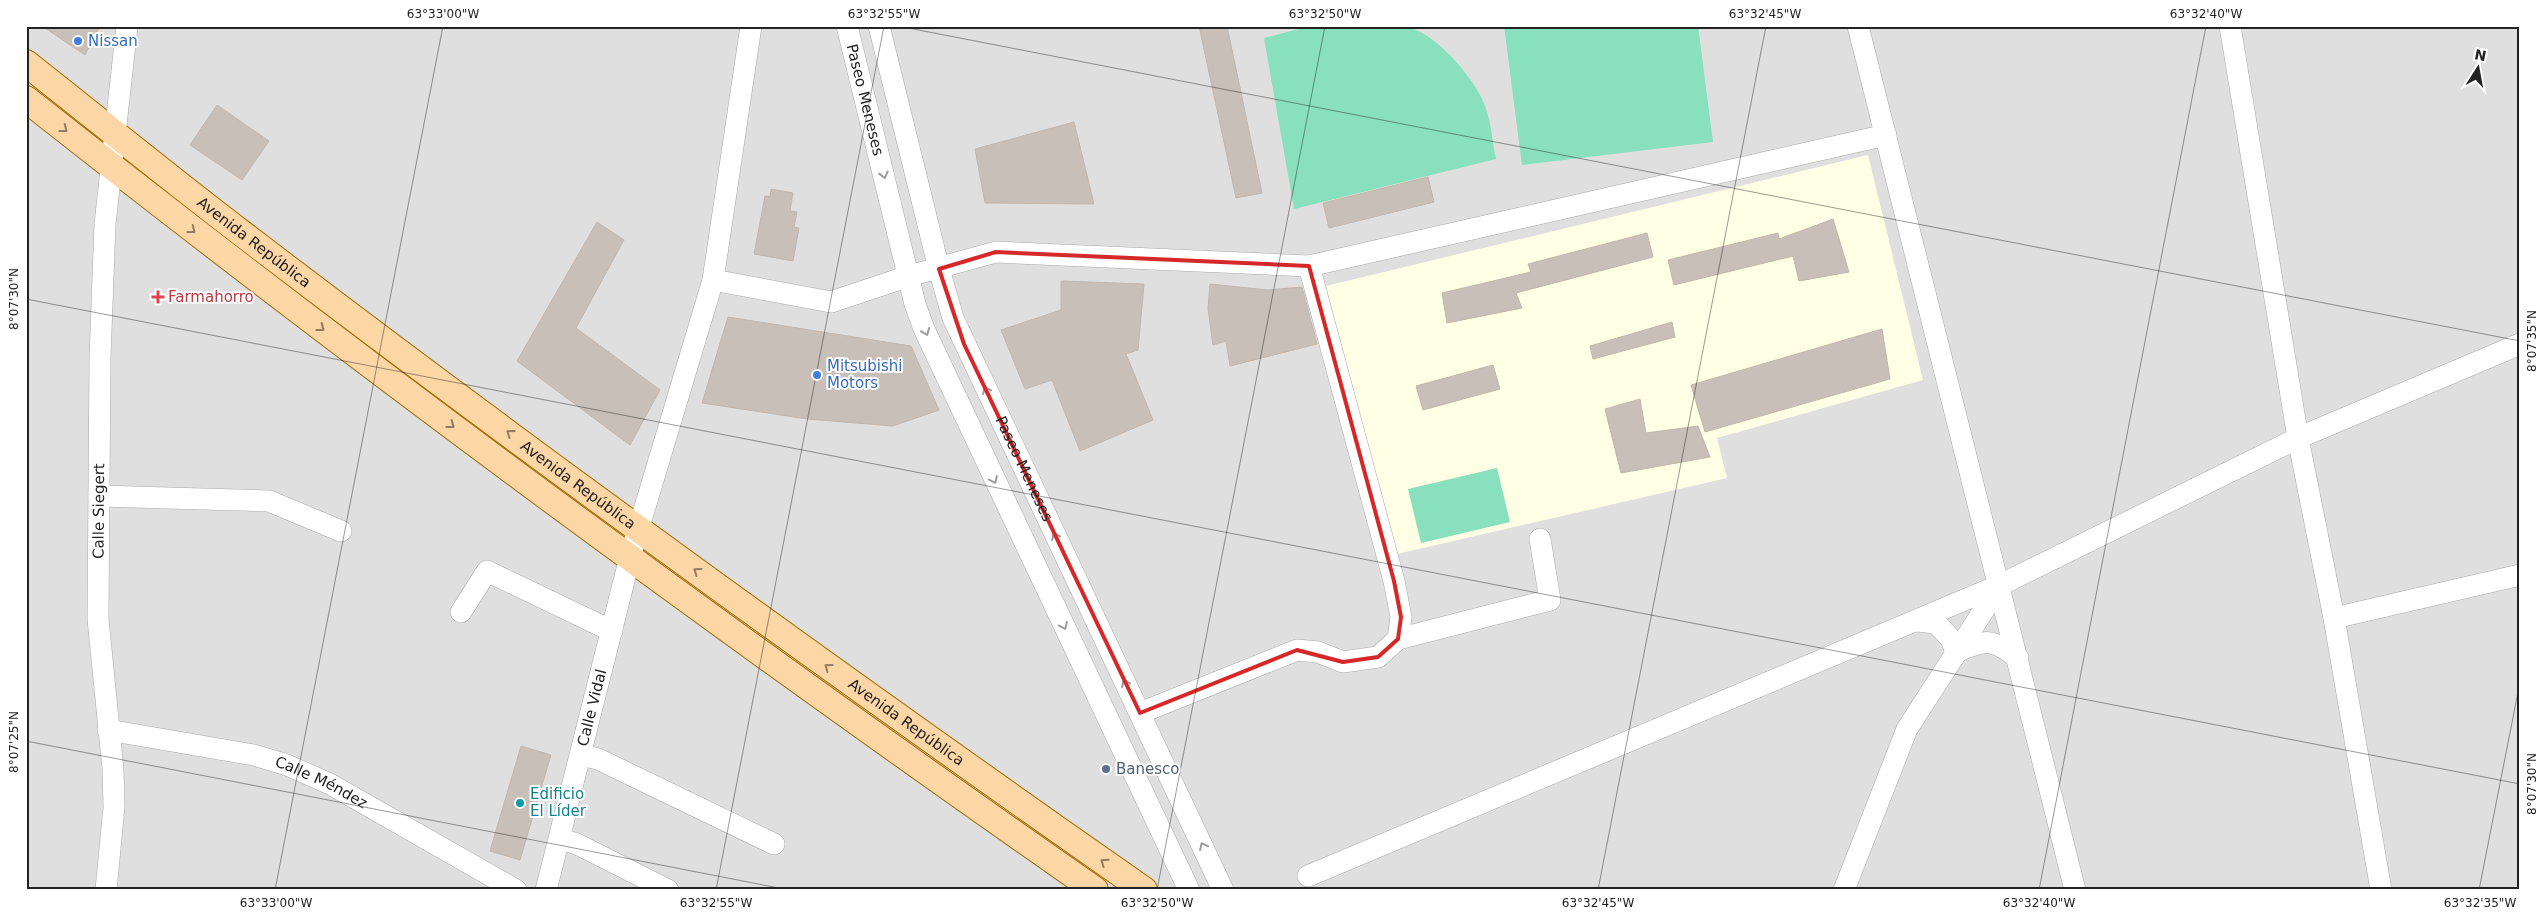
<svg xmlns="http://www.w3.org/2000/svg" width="2546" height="916" viewBox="0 0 2546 916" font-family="'DejaVu Sans',sans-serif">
	<rect width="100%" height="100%" fill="#f2efe9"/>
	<rect fill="#e0dfdf" x="26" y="26" width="2494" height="864"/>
	<path fill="#ffffe5" d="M1868 155 1923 380 1717 438 1727 478 1397 554 1326 286Z"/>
	<g fill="#88e0be">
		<path d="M1310 26C1338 26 1380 22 1406 27 1434 31 1471 75 1482 99 1491 116 1492 141 1496 159L1294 209 1264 38Z"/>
		<path d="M1504 26H1698L1713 142 1522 165Z"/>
		<path d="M1497 468 1510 522 1421 543 1408 489Z"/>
	</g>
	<g fill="#c7bfb8" stroke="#c4b6ab">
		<path d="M42 26H100L85 55Z"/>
		<path d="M1199 26H1227L1262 193 1236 198Z"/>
		<path d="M217 105 269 141 242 180 190 145Z"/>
		<path d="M1074 122 1094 204 985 203 975 149Z"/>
		<path d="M1428 177 1434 202 1329 228 1323 203Z"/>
		<path d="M771 189 793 193 790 211 797 212 794 227 799 228 793 261 754 254 765 196 770 197Z"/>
		<path d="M1833 219 1849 272 1799 281 1793 256 1674 285 1668 260 1778 233 1779 239Z"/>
		<path d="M597 222 624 240 576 328 660 390 630 445 517 361Z"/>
		<path d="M1647 233 1653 257 1516 293 1522 308 1447 323 1442 293 1531 272 1528 264Z"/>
		<path d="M1061 281 1144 284 1138 350 1126 354 1153 420 1080 451 1052 380 1025 389 1001 330 1061 310Z"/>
		<path d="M1210 284 1268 290 1302 287 1317 344 1230 366 1226 341 1213 345 1208 309Z"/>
		<path d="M728 317 911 346 939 410 893 426 807 419 702 403Z"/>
		<path d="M1672 322 1675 337 1593 359 1590 346Z"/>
		<path d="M1882 329 1890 379 1705 432 1691 385Z"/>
		<path d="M1493 365 1500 389 1423 410 1416 386Z"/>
		<path d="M1640 399 1646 433 1698 426 1710 457 1621 473 1605 409Z"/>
		<path d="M521 746 551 755 520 860 490 851Z"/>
	</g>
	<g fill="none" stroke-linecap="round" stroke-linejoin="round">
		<g stroke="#a9a9a9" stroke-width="22">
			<g id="minor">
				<path id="s1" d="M847 26 915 304 924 329 1189 890"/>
				<path id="s2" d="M879 26 939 269 953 318 1223 890"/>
				<path d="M1858 26 2075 890"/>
				<path d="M2230 26 2298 438 2334 618 2381 890"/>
				<path d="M713 280 831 302 909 276 996 252 1309 266 1886 135"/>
				<path d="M99 496 269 501 341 531"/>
				<path d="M461 612 487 571 612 631"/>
				<path d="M2334 618 2520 575"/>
				<path d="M1917 621 1936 623 1951 639 1956 652C1987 639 1991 638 2018 658"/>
				<path d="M1398 639 1550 600 1540 539"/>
				<path d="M1140 713 1297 650 1318 652 1343 662 1378 657 1398 639 1401 617 1394 581 1309 266"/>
				<path id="s3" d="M108 730 254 755 287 765 330 784 516 890"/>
				<path d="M582 755 598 759 774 844"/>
				<path d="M561 839 577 844 668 890"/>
				<path d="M1308 876 2000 585 2298 438 2520 344"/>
				<path id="s4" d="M106 890 114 807 113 769 98 619 100 358 105 224 127 26"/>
				<path id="s5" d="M546 890 630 557 713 280 751 26"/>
				<path d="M1844 890 1907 729 2000 585"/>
			</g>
		</g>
		<g stroke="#a06b00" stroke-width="28">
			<g id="major">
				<path id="s6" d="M26 63C97 119 168 177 240 232 536 458 838 676 1144 890"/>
				<path d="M26 99C374 374 731 636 1095 890"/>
			</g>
		</g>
		<use href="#minor" stroke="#fff" stroke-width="21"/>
		<use href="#major" stroke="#fcd6a4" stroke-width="26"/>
	</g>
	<defs><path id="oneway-chevron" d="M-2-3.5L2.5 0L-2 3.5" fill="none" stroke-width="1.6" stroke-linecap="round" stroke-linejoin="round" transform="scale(1.25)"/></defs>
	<g stroke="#8f7c63">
		<use href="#oneway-chevron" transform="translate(64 129) rotate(38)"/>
		<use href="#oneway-chevron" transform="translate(192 230) rotate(38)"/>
		<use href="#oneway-chevron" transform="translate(321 328) rotate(37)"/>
		<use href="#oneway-chevron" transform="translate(451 425) rotate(37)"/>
		<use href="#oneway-chevron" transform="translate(510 433) rotate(-144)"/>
		<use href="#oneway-chevron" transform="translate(697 571) rotate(-144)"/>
		<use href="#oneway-chevron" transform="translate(828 667) rotate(-144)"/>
		<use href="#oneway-chevron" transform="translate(1104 862) rotate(-145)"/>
	</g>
	<g stroke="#9c9c9c">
		<use href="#oneway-chevron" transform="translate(884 175) rotate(76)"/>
		<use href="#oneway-chevron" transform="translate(926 332) rotate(68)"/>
		<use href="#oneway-chevron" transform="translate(986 390) rotate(-115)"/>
		<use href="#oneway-chevron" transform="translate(994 480) rotate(65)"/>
		<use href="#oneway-chevron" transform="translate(1055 536) rotate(-115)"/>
		<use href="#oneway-chevron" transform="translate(1064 626) rotate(65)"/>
		<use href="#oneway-chevron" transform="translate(1125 683) rotate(-115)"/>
		<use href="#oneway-chevron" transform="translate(1203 846) rotate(-115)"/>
	</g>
	<path fill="none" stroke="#d62828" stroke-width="4" stroke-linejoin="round" d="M996 252 1309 266 1394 581 1401 617 1398 639 1378 657 1343 662 1297 650 1140 713 964 344 939 269Z"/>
	<path fill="none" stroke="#222" stroke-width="1" stroke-opacity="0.45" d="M898 26 2520 341M26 299 2520 784M26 741 789 890M275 890 443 26M716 890 884 26M1157 890 1325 26M1598 890 1766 26M2039 890 2206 26M2479 890 2520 682"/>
	<g fill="#3f7fe0" stroke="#fff" stroke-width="2">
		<circle cx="78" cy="41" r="5"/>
		<circle cx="817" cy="375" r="5"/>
	</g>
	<path fill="#e0444e" stroke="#fff" stroke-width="2" d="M155.5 289.5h5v5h5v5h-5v5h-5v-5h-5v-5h5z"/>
	<circle fill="#5c6f8a" stroke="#fff" stroke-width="2" cx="1106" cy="769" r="5"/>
	<circle fill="#0f9aa8" stroke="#fff" stroke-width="2" cx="520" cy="803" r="5"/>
	<g text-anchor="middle" stroke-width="4" stroke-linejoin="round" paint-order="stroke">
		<g font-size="15" fill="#366cbe" stroke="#fff" text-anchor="start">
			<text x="88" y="46">Nissan</text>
			<text x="827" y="371">Mitsubishi<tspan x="827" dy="17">Motors</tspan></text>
		</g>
		<g font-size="15" fill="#222" stroke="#fff">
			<text dy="5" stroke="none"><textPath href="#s1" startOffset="76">Paseo Meneses</textPath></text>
			<text dy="5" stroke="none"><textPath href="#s6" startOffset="290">Avenida República</textPath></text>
			<text dy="5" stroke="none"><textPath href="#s2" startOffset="468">Paseo Meneses</textPath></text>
			<text dy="5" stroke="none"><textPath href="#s6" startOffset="695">Avenida República</textPath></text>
			<text dy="5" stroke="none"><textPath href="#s4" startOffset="380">Calle Siegert</textPath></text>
			<text dy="5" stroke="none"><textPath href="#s5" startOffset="188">Calle Vidal</textPath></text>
			<text dy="5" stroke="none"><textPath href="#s6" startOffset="1100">Avenida República</textPath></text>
			<text dy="5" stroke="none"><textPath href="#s3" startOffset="221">Calle Méndez</textPath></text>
		</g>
		<g font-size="15" fill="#be3a42" stroke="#fff" text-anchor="start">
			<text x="168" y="302">Farmahorro</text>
		</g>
		<g font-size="15" fill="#4e5e75" stroke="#fff" text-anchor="start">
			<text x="1116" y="774">Banesco</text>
		</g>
		<g font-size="15" fill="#0d838f" stroke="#fff" text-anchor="start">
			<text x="530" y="799">Edificio<tspan x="530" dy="17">El Líder</tspan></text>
		</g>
	</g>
	<rect width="2546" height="916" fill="none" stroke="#ffffff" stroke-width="55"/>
	<g transform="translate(2478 68) rotate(11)" stroke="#ffffff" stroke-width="4" paint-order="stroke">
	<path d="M0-4L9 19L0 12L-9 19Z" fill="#222222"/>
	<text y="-8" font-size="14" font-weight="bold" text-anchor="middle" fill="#222222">N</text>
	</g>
	<rect x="28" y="28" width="2490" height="860" fill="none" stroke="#222" stroke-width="2"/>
	<g font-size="12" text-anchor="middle" fill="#222">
		<text x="443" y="18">63°33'00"W</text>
		<text x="884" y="18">63°32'55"W</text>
		<text x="1325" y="18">63°32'50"W</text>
		<text x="1765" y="18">63°32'45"W</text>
		<text x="2206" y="18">63°32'40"W</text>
		<text transform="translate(14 299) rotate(-90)" y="4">8°07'30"N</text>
		<text transform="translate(2532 341) rotate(-90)" y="4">8°07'35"N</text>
		<text transform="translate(14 742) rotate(-90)" y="4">8°07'25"N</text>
		<text transform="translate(2532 784) rotate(-90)" y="4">8°07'30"N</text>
		<text x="276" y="907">63°33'00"W</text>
		<text x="716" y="907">63°32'55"W</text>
		<text x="1157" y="907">63°32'50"W</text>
		<text x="1598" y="907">63°32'45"W</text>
		<text x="2039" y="907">63°32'40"W</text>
		<text x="2480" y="907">63°32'35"W</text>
	</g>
</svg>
